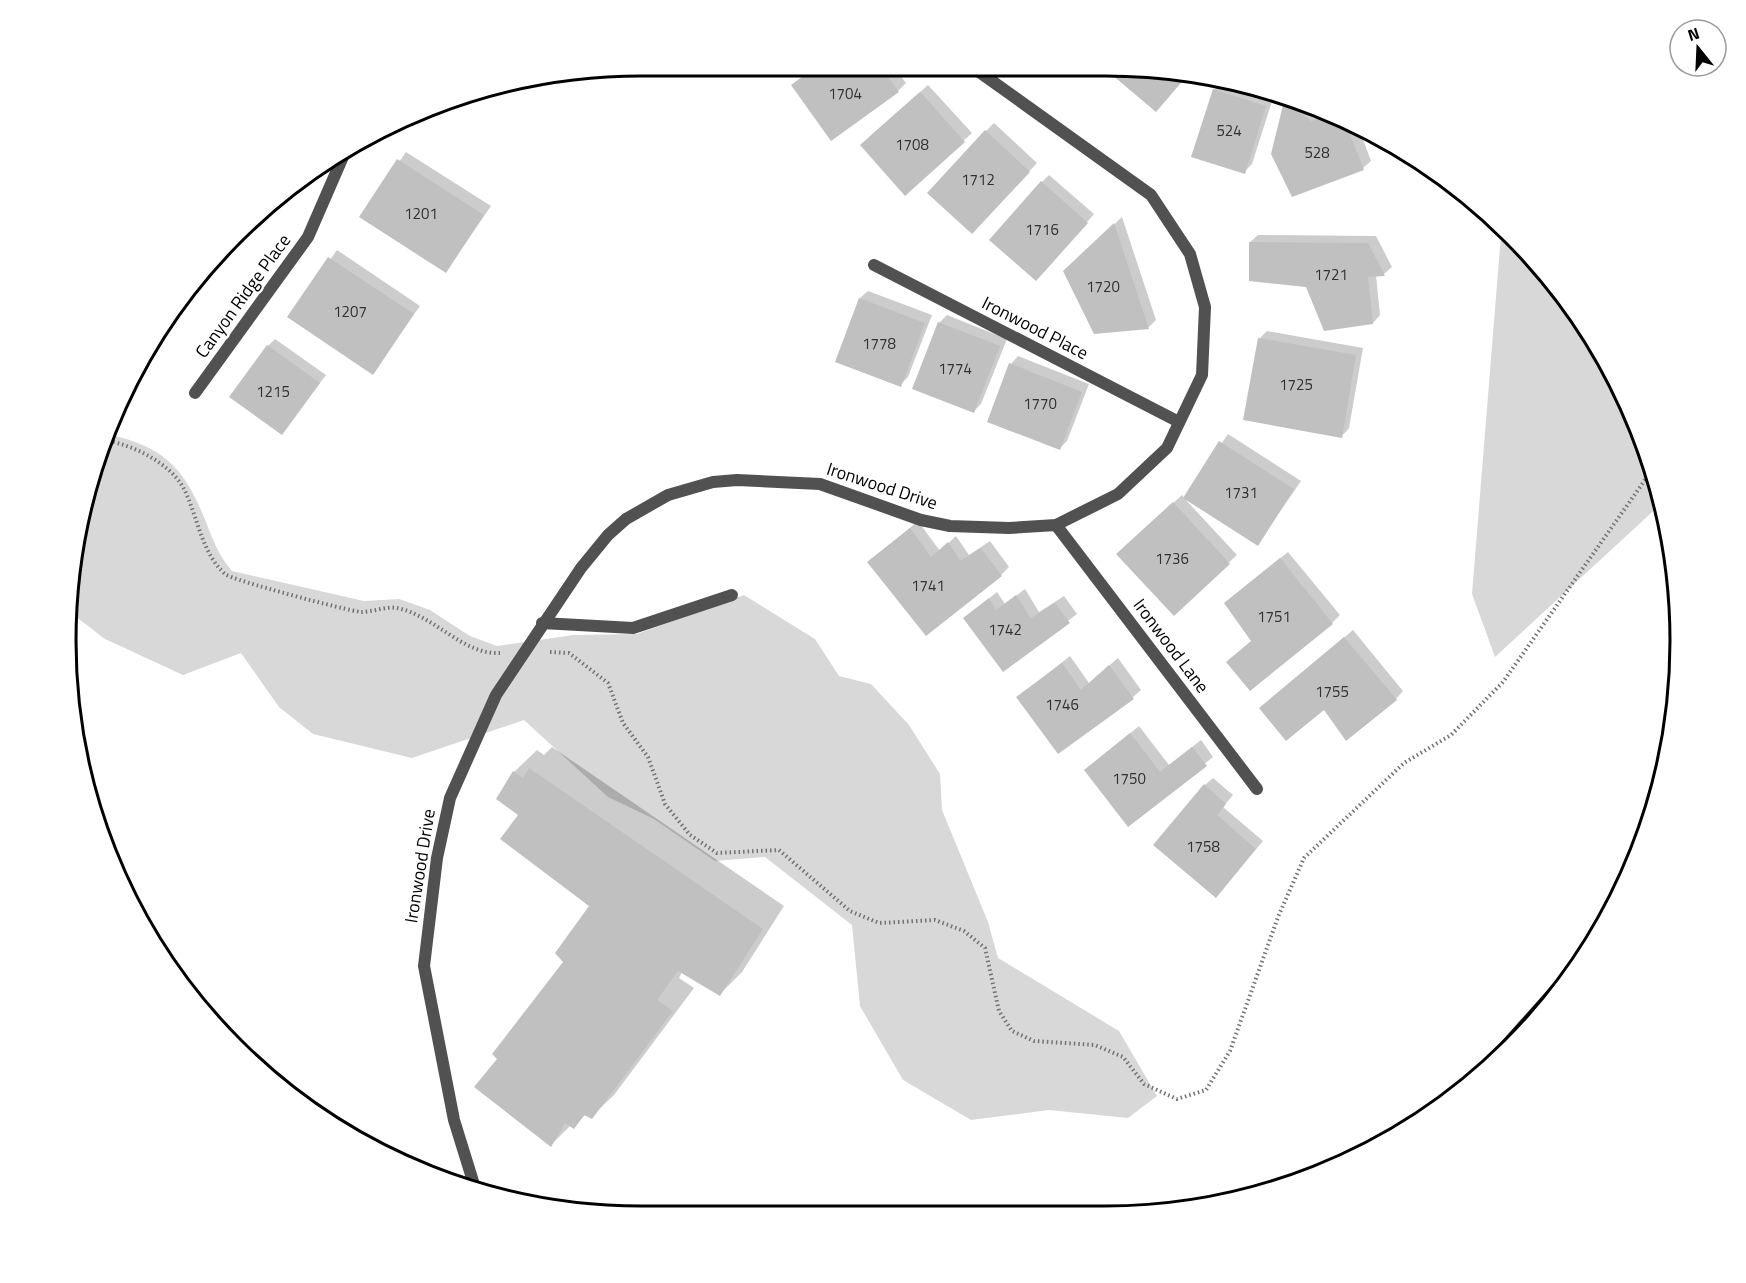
<svg xmlns="http://www.w3.org/2000/svg" width="1746" height="1283" viewBox="0 0 1746 1283" font-family="'Titillium Web',sans-serif">
	<rect width="100%" height="100%" fill="#fff"/>
	<g fill="#d8d8d8">
		<path d="M1501 235 1561 291 1620 387 1662 503 1495 657 1472 594Z"/>
		<path d="M111 435C167 448 185 470 206 522 213 540 219 556 232 571L364 601 399 599 430 610 470 636 497 646 573 635 637 634 744 595 815 639 839 676 871 684 909 725 940 774 942 810 988 922 998 958 1119 1031 1157 1096 1128 1118 1049 1110 971 1120 903 1080 860 1006 852 925 765 857 715 861 654 819 608 797 524 720 412 758 313 734 279 707 241 653 183 675 105 639 71 613V566Z"/>
	</g>
	<g fill="#0003">
		<path d="M817 66H893L906 83 898 91 793 85Z"/>
		<path d="M1119 68 1185 77 1164 102 1114 74Z"/>
		<path d="M1222 82 1273 98 1252 164 1244 172 1214 90Z"/>
		<path d="M928 85 972 133 905 194 869 137Z"/>
		<path d="M1286 100 1361 134 1371 161 1363 168 1273 154Z"/>
		<path d="M994 123 1037 163 980 224 986 131Z"/>
		<path d="M406 152 491 206 446 271 361 217Z"/>
		<path d="M1049 175 1094 214 1044 272 1042 182Z"/>
		<path d="M1122 217 1156 320 1149 327 1095 333 1064 272Z"/>
		<path d="M1258 235 1376 236 1392 267 1384 274 1376 275 1380 315 1373 323 1307 285 1250 242Z"/>
		<path d="M337 250 420 306 372 373 289 317Z"/>
		<path d="M216 256 199 277 209 262Z"/>
		<path d="M868 291 932 315 908 377 900 385 837 361 860 298Z"/>
		<path d="M947 315 1007 339 981 404 973 412 939 323Z"/>
		<path d="M1267 331 1363 348 1349 428 1342 436 1259 339Z"/>
		<path d="M275 339 326 375 282 433 268 346Z"/>
		<path d="M1018 356 1089 384 1067 441 1060 448 1011 364Z"/>
		<path d="M1228 434 1301 481 1258 544 1185 499 1237 555 1174 614 1126 546 1182 495 1184 498Z"/>
		<path d="M918 521 940 551 956 536 969 555 990 541 1009 567 1001 575 869 562Z"/>
		<path d="M1288 552 1340 615 1332 623 1228 662 1252 641 1233 596Z"/>
		<path d="M1025 589 1039 612 1064 596 1077 614 1003 670 965 618 997 592 1005 604Z"/>
		<path d="M1353 630 1403 691 1396 699 1324 708H1261Z"/>
		<path d="M1070 656 1089 683 1118 658 1141 690 1133 697H1018Z"/>
		<path d="M1139 726 1169 765 1201 740 1213 757 1129 824 1086 770Z"/>
		<path d="M552 747 784 906 742 972 720 994 682 972 679 978 694 988 614 1095 591 1117 586 1114 574 1127 571 1125 551 1145 499 1058 565 962 591 906 520 815 514 772 537 750 544 755Z"/>
		<path d="M1213 778 1233 795 1223 807 1263 841 1223 888 1205 785Z"/>
		<path d="M134 901 158 943 157 944 133 902Z"/>
		<path d="M177 960 184 991 168 963Z"/>
	</g>
	<g fill="#c0c0c0">
		<path d="M817 66H880L899 92 831 141 791 85Z"/>
		<path d="M1117 68 1186 77 1156 112 1111 74Z"/>
		<path d="M1213 89 1266 106 1245 174 1191 157Z"/>
		<path d="M920 92 965 142 905 196 860 145Z"/>
		<path d="M1284 101 1311 121 1323 117 1348 129 1364 170 1292 197 1271 154Z"/>
		<path d="M985 130 1030 172 972 234 927 193Z"/>
		<path d="M397 159 484 215 446 273 359 217Z"/>
		<path d="M1041 181 1088 223 1036 281 989 240Z"/>
		<path d="M1114 223 1149 329 1094 334 1063 271Z"/>
		<path d="M1249 242 1368 243 1385 276 1368 277 1373 324 1324 331 1306 287 1249 281Z"/>
		<path d="M328 257 414 314 373 375 287 317Z"/>
		<path d="M859 298 925 323 901 387 835 362Z"/>
		<path d="M938 322 1000 346 974 413 912 389Z"/>
		<path d="M1258 338 1356 355 1342 438 1243 420Z"/>
		<path d="M267 345 320 383 282 435 229 397Z"/>
		<path d="M1009 363 1082 392 1060 450 987 422Z"/>
		<path d="M1219 441 1294 489 1258 546 1183 498Z"/>
		<path d="M1173 502 1230 564 1174 616 1116 554Z"/>
		<path d="M910 528 931 557 948 542 960 561 981 548 1002 576 926 636 867 562Z"/>
		<path d="M1280 558 1333 624 1250 691 1226 662 1251 641 1224 603Z"/>
		<path d="M1016 595 1031 618 1055 603 1070 623 1003 672 963 618 989 598 996 610Z"/>
		<path d="M1344 637 1397 700 1346 741 1324 710 1286 741 1259 708Z"/>
		<path d="M1062 663 1081 690 1109 665 1134 699 1058 754 1016 697Z"/>
		<path d="M1130 733 1160 772 1192 747 1207 766 1128 827 1084 770Z"/>
		<path d="M529 768 763 929 720 996 678 971 657 1000 673 1011 592 1119 584 1115 574 1129 565 1123 551 1147 474 1087 497 1059 492 1054 563 962 555 953 589 906 500 839 518 815 496 799 513 771 523 778Z"/>
		<path d="M1204 784 1226 804 1217 815 1256 849 1216 898 1153 845Z"/>
	</g>
	<g fill="none" stroke-linecap="round" stroke-linejoin="round">
		<g stroke="#737373" stroke-width="4" stroke-dasharray="1.5 3" stroke-linecap="butt">
			<path d="M109 441C135 446 171 464 184 489 198 517 201 552 225 574 231 580 349 611 361 612 373 612 386 606 397 608 434 615 463 655 500 653"/>
			<path d="M550 652 569 653 608 683 623 723 648 757 665 804 690 835 717 853 779 850 850 911 879 923 935 920 964 931 985 948 999 1011 1012 1031 1034 1041 1095 1045 1123 1057 1144 1084 1177 1099 1206 1090 1230 1051 1278 917 1304 858 1404 763 1451 735 1503 682 1652 470"/>
		</g>
		<path stroke="#515151" stroke-width="12" d="M542 623 633 628 732 595"/>
		<g stroke="#515151" stroke-width="12">
			<path d="M874 265 1179 422"/>
			<path d="M195 393 308 237 345 152"/>
			<path d="M1056 525 1257 789"/>
			<path d="M476 1191 454 1120 424 966 437 858 450 798 496 695 581 568 608 535 626 519 668 495 713 482 737 480 820 484 921 520 950 526 1009 528 1056 525 1118 494 1167 448 1202 375 1205 307 1190 254 1151 195 971 66"/>
		</g>
		<g stroke="#1e1e1e" stroke-width="12">
			<path d="M1484 1070 1575 968"/>
			<path d="M1450 1101 1463 1091"/>
		</g>
	</g>
	<g text-anchor="middle" stroke-width="5" stroke-linejoin="round" paint-order="stroke">
		<g font-size="15" fill="#303030">
			<text x="845" y="99">1704</text>
			<text x="1229" y="136">524</text>
			<text x="912" y="150">1708</text>
			<text x="1317" y="158">528</text>
			<text x="978" y="185">1712</text>
			<text x="421" y="219">1201</text>
			<text x="1042" y="235">1716</text>
			<text x="1331" y="280">1721</text>
			<text x="1103" y="292">1720</text>
			<text x="350" y="317">1207</text>
			<text x="879" y="349">1778</text>
			<text x="955" y="374">1774</text>
			<text x="1296" y="390">1725</text>
			<text x="273" y="397">1215</text>
			<text x="1040" y="409">1770</text>
			<text x="1241" y="498">1731</text>
			<text x="1172" y="564">1736</text>
			<text x="928" y="591">1741</text>
			<text x="1274" y="622">1751</text>
			<text x="1005" y="635">1742</text>
			<text x="1332" y="697">1755</text>
			<text x="1062" y="710">1746</text>
			<text x="1129" y="784">1750</text>
			<text x="1203" y="852">1758</text>
		</g>
		<g font-size="18" fill="#000" stroke="#fff">
			<text transform="translate(243 296) rotate(-54)" y="6">Canyon Ridge Place</text>
			<text transform="translate(1035 328) rotate(27)" y="6">Ironwood Place</text>
			<text transform="translate(882 486) rotate(18)" y="6">Ironwood Drive</text>
			<text transform="translate(1171 646) rotate(53)" y="6">Ironwood Lane</text>
			<text transform="translate(420 866) rotate(-81)" y="6">Ironwood Drive</text>
		</g>
	</g>
	<path d="M0 0H1746V1283H0ZM641 76H1105A565 565 0 0 1 1670 641V641A565 565 0 0 1 1105 1206H641A565 565 0 0 1 76 641V641A565 565 0 0 1 641 76Z" fill="#fff" fill-rule="evenodd"/>
	<path fill="none" stroke="#000" stroke-width="3" d="M641 76H1105A565 565 0 0 1 1670 641V641A565 565 0 0 1 1105 1206H641A565 565 0 0 1 76 641V641A565 565 0 0 1 641 76Z"/>
	<g transform="translate(1698 48) rotate(342)"><circle r="28" fill="#ffffff" stroke="#999999" stroke-width="1.5"/>
	<path d="M0-4.5L10 22L0 15L-10 22Z" fill="#000000"/>
	<text y="-9" font-size="16" font-weight="bold" text-anchor="middle" fill="#000000">N</text>
	</g>
</svg>
